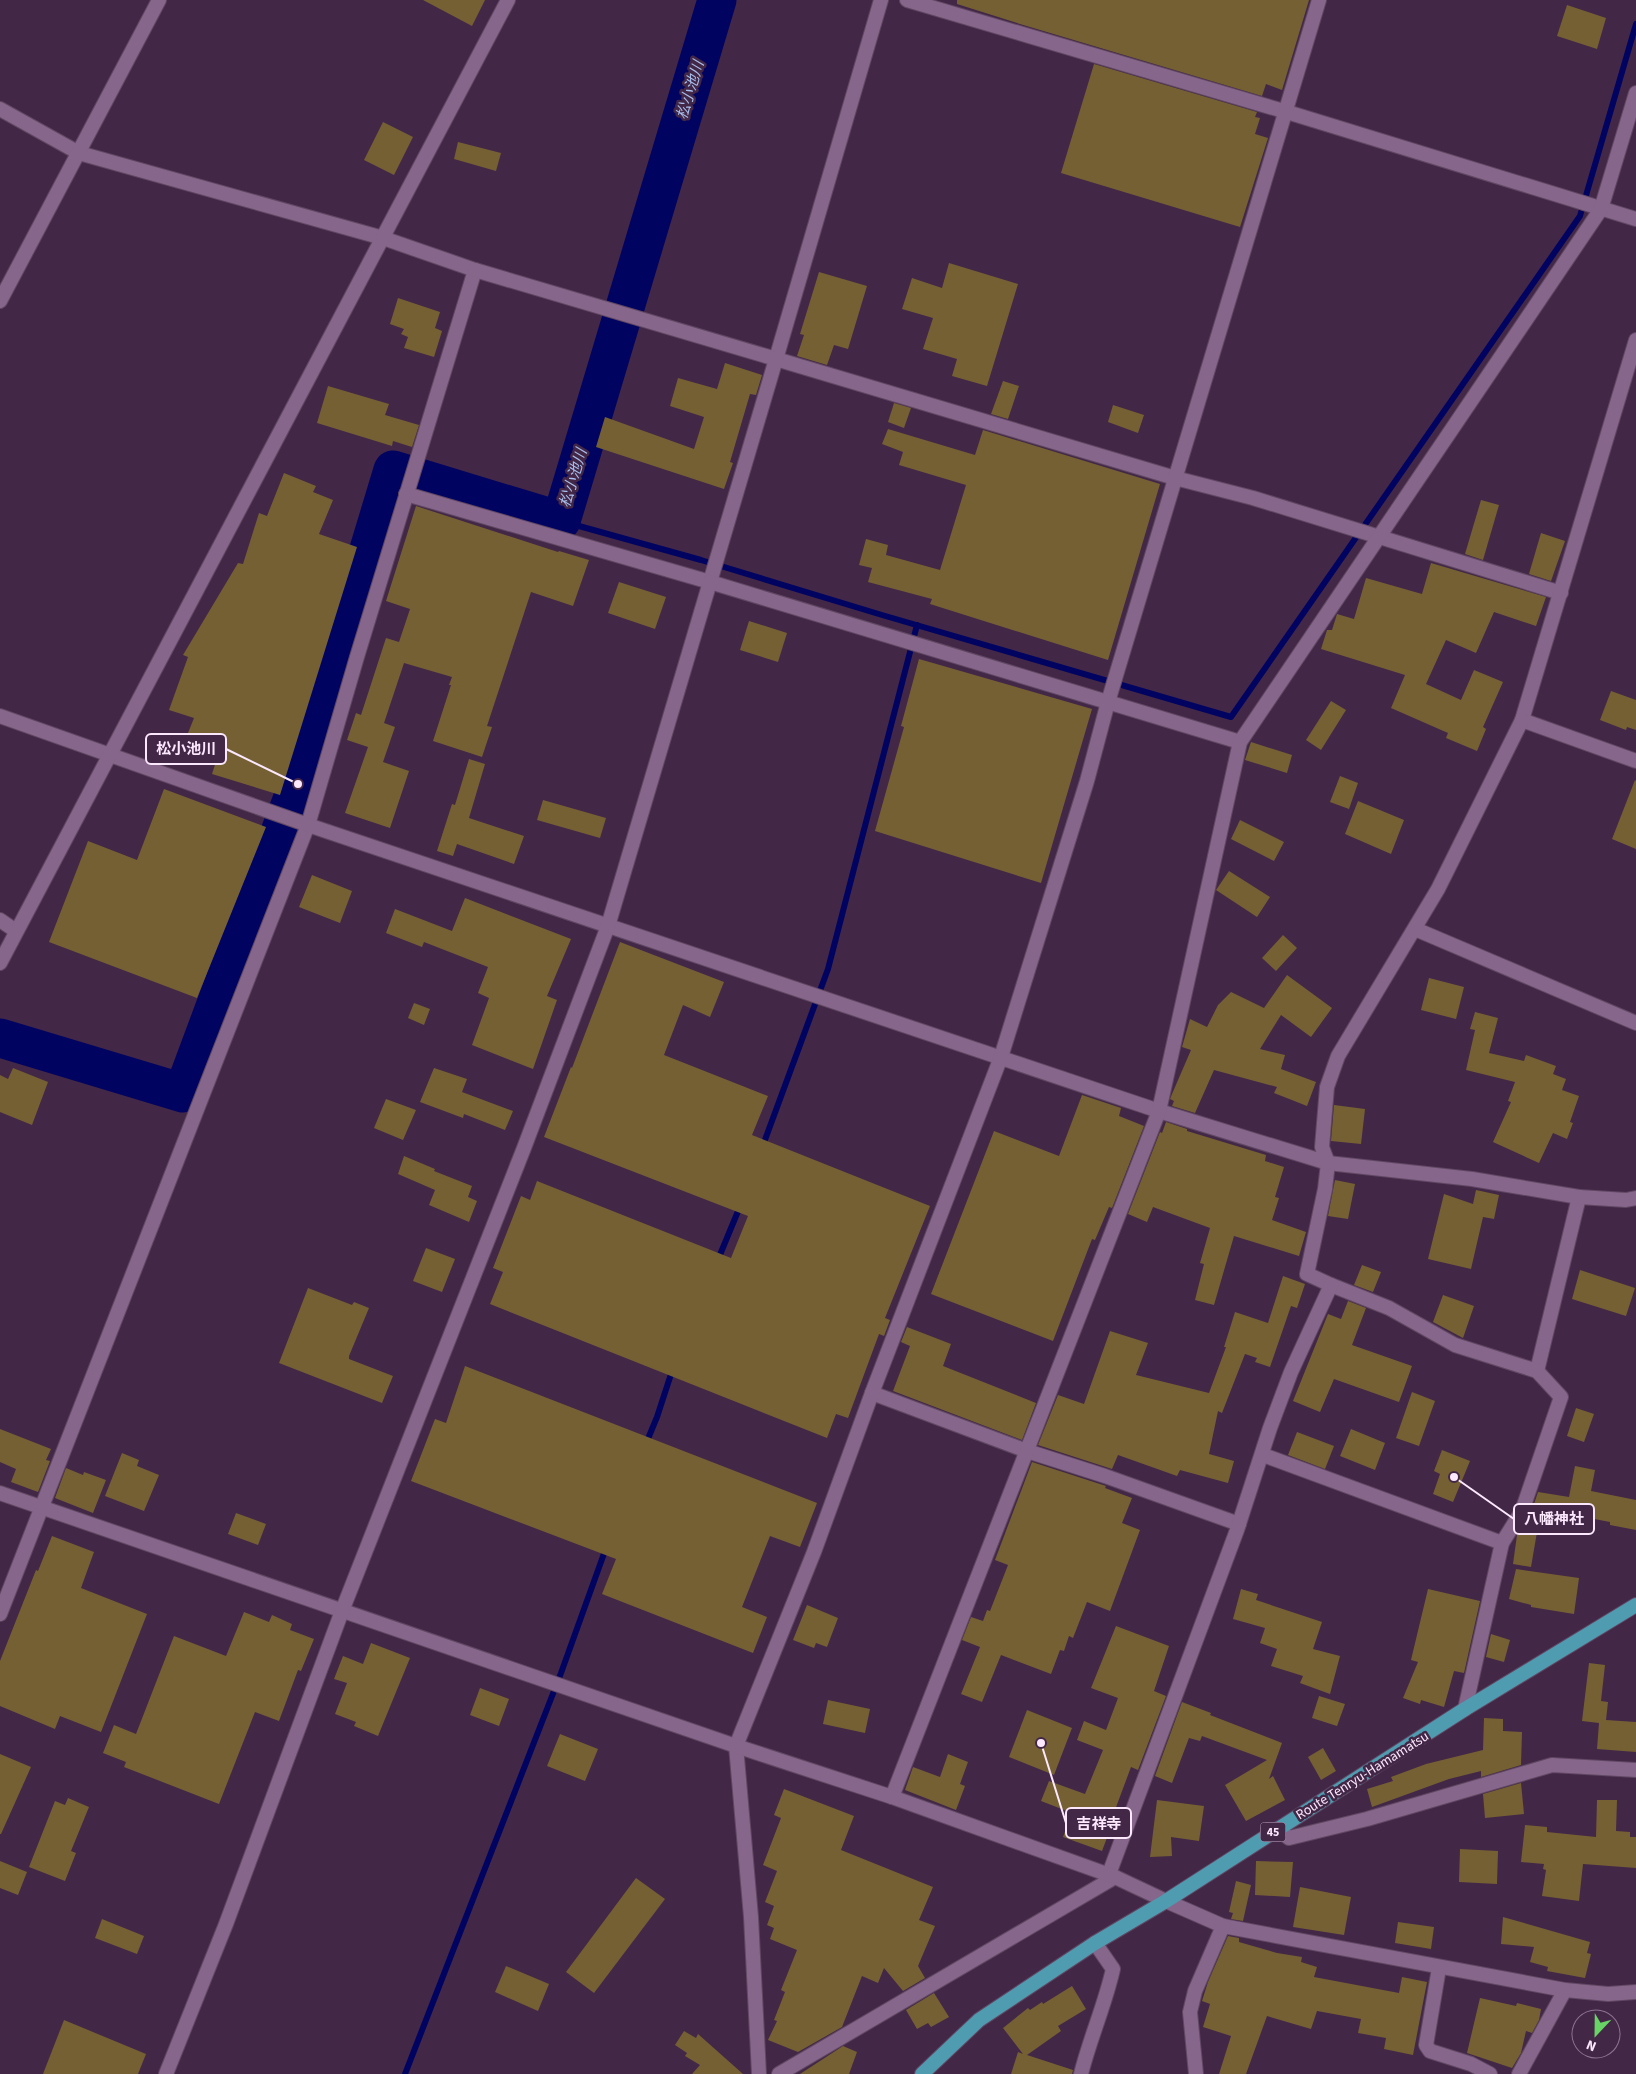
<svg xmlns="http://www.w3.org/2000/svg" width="1636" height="2074" viewBox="0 0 1636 2074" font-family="'Source Sans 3','Noto Sans JP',sans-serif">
	<rect width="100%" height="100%" fill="#432747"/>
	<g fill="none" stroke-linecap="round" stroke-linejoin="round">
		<g stroke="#000460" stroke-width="6">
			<path d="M561 521 701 560 882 615 1231 717 1580 216 1636 24"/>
			<path d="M762 1148 828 969 917 625"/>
			<path d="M717 1262 741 1204"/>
			<path d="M645 1446 657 1417 673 1368"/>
			<path d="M405 2074 561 1673 606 1548"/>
		</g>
		<path stroke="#000460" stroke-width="39" d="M0 1038 183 1093 298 784 393 470 561 521 717 0"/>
	</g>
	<g fill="#756034">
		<path d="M423 0H485L472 26Z"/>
		<path d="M957 0H1309L1282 90 1266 84 1262 96 1020 24 957 4Z"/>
		<path d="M1567 5 1606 18 1597 49 1557 36Z"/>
		<path d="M1094 64 1257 112 1255 117 1260 118 1255 134 1268 138 1240 227 1061 173Z"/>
		<path d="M383 122 413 137 394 175 364 160Z"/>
		<path d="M458 142 501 153 496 171 454 159Z"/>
		<path d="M949 263 1018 284 987 386 952 376 957 359 923 349 933 318 902 309 912 278 942 288Z"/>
		<path d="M819 272 867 286 848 349 834 345 827 365 797 356 804 335 800 334Z"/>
		<path d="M398 298 440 312 435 328 442 331 434 357 404 348 408 337 401 334 404 329 390 324Z"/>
		<path d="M725 363 762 375 756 395 750 394 730 462 733 463 724 489 596 447 605 417 694 449 704 417 670 406 678 378 717 389Z"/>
		<path d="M1003 381 1019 386 1008 419 991 414Z"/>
		<path d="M328 386 389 404 385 415 419 425 412 447 393 441 392 446 317 423Z"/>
		<path d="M894 403 911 408 904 428 888 422Z"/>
		<path d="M1113 405 1144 415 1138 433 1108 422Z"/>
		<path d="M888 429 975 455 983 430 1160 484 1108 660 930 604 932 599 868 582 872 568 859 565 866 539 888 545 886 555 940 570 966 485 899 465 903 452 882 444Z"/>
		<path d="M284 473 316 486 313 492 333 500 319 534 357 547 280 795 212 774 221 746 188 733 194 718 169 710 188 657 183 655 238 563 243 564 259 513 267 516Z"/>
		<path d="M1481 500 1499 505 1483 560 1465 554Z"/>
		<path d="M416 506 558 552 559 551 589 560 573 606 531 592 487 726 492 727 482 757 433 741 451 685H449L452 677 404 663 384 723 395 727 383 762 409 771 390 828 345 813 368 747 347 740 356 713 361 715 386 638 399 642 410 609 386 601Z"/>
		<path d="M1541 533 1565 541 1551 581 1529 574Z"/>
		<path d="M1431 563 1546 597 1536 626 1494 612 1476 653 1446 640 1426 684 1461 700 1474 670 1503 682 1483 727 1486 729 1477 751 1446 738 1448 733 1391 708 1405 675 1321 649 1327 630H1332L1337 614 1354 619 1366 578 1422 594Z"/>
		<path d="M619 582 666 597 655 629 608 613Z"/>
		<path d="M749 621 787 633 778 662 740 650Z"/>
		<path d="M919 659 1092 709 1041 883 875 831 904 727 901 726Z"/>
		<path d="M1611 691 1636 700V730L1627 727 1626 730 1600 720Z"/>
		<path d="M1331 701 1346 710 1321 750 1306 740Z"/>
		<path d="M1251 742 1292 755 1287 773 1245 760Z"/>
		<path d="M469 759 485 764 469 818 524 836 514 864 457 844 453 856 437 851 452 804 455 805Z"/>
		<path d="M1340 776 1358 783 1349 809 1330 802Z"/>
		<path d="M1635 780 1636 781V849L1612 839Z"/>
		<path d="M164 789 266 827 197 998 49 942 88 841 137 860Z"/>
		<path d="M543 800 606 818 600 838 537 820Z"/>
		<path d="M1358 801 1404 820 1391 854 1345 834Z"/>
		<path d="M1240 820 1284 842 1274 861 1231 839Z"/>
		<path d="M1229 871 1270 897 1257 917 1216 890Z"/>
		<path d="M312 875 352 891 340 923 299 907Z"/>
		<path d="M465 898 571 939 547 996 557 1000 533 1069 472 1045 489 998 478 993 488 967 424 942 422 947 386 933 395 909 452 931Z"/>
		<path d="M1283 935 1297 948 1276 971 1262 958Z"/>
		<path d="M620 942 724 982 710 1017 683 1005 664 1055 768 1096 752 1135 930 1206 885 1318 890 1320 884 1336 879 1334 848 1418 836 1414 827 1438 490 1304 503 1272 493 1268 521 1196 530 1200 537 1181 731 1258 748 1216 544 1137 571 1067 572 1068Z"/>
		<path d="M1287 975 1332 1008 1311 1037 1281 1015 1260 1049 1285 1055 1281 1069 1316 1082 1307 1106 1274 1093 1277 1087 1214 1070 1195 1113 1172 1106 1174 1101 1170 1099 1172 1094 1191 1050 1182 1047 1190 1019 1207 1027 1218 1005 1231 992 1264 1008Z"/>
		<path d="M1429 978 1464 987 1456 1019 1421 1010Z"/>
		<path d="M414 1003 430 1009 424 1025 408 1018Z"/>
		<path d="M1475 1012 1498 1018 1489 1053 1524 1061 1526 1055 1556 1066 1553 1074 1566 1079 1562 1090 1579 1096 1570 1122 1573 1123 1567 1139 1553 1133 1539 1163 1493 1142 1511 1102 1508 1101 1515 1082 1466 1070 1475 1030 1470 1029Z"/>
		<path d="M13 1068 48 1082 32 1125 0 1112V1075L8 1079Z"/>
		<path d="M434 1068 467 1079 462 1092 513 1111 505 1130 464 1114 463 1118 420 1102Z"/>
		<path d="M1082 1095 1121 1108 1119 1116 1144 1126 1112 1208 1109 1207 1095 1240 1092 1239 1053 1341 931 1294 994 1131 1059 1156Z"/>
		<path d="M386 1099 416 1110 403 1140 374 1128Z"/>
		<path d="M1334 1105 1365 1109 1361 1144 1331 1141Z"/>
		<path d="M1166 1122 1187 1129V1131L1266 1155 1265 1161 1284 1167 1275 1197 1279 1198 1272 1220 1306 1232 1299 1256 1234 1236 1214 1305 1195 1300 1204 1264 1200 1263 1210 1228 1153 1207 1147 1222 1128 1214 1160 1132 1162 1133Z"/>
		<path d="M404 1156 435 1169 434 1171 472 1186 468 1197 477 1201 469 1222 429 1205 435 1190 398 1174Z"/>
		<path d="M1335 1180 1355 1184 1348 1219 1328 1216Z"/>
		<path d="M1476 1190 1499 1195 1494 1219 1483 1217 1471 1269 1428 1259 1444 1194 1473 1204Z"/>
		<path d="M426 1248 455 1259 442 1292 413 1281Z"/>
		<path d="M1362 1265 1381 1272 1373 1292 1354 1285Z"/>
		<path d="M1580 1270 1635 1288 1626 1316 1572 1299Z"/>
		<path d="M1283 1276 1305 1284 1297 1308 1291 1306 1270 1367 1255 1362 1257 1358 1245 1354 1222 1413 1218 1411 1209 1454 1234 1461 1228 1483 1180 1470 1177 1476 1118 1455 1112 1469 1038 1445 1058 1395 1084 1404 1110 1331 1148 1343 1136 1375 1209 1393 1226 1347H1224L1235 1312 1268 1323Z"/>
		<path d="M308 1288 352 1305 354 1302 369 1308 349 1356V1359L393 1376 382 1403 279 1363Z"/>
		<path d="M1443 1295 1474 1306 1463 1338 1433 1322Z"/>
		<path d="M1348 1301 1366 1308 1352 1345 1412 1366 1399 1402 1334 1379 1320 1412 1293 1401 1328 1314 1341 1319Z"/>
		<path d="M907 1327 951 1344 943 1366 1036 1403 1022 1440 893 1391 910 1346 901 1342Z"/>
		<path d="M465 1366 817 1503 800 1547 770 1536 742 1607 767 1617 753 1653 602 1594 616 1559 411 1481 435 1419 446 1423Z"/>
		<path d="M1412 1392 1435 1401 1419 1446 1396 1438Z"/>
		<path d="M1576 1408 1594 1414 1584 1442 1567 1436Z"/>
		<path d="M0 1429 51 1449 46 1460 50 1461 38 1492 11 1482 16 1469 0 1462Z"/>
		<path d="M1351 1429 1385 1443 1375 1470 1340 1456Z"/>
		<path d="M1297 1432 1334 1446 1325 1469 1288 1455Z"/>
		<path d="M1442 1450 1470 1461 1453 1502 1433 1494 1440 1474 1434 1471Z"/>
		<path d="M122 1453 139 1460 137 1466 159 1475 144 1511 105 1496Z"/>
		<path d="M1032 1462 1106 1486 1105 1488 1132 1498 1122 1523 1140 1530 1110 1611 1087 1602 1073 1638 1069 1636 1064 1651 1060 1650 1051 1674 1001 1655 982 1702 961 1694 980 1647 962 1640 971 1617 983 1621 987 1610 990 1611 1008 1565 995 1560Z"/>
		<path d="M1575 1466 1595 1470 1591 1491 1636 1500V1530L1610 1525V1522L1563 1513V1515L1539 1511V1508L1533 1507 1538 1492 1569 1497Z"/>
		<path d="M66 1468 83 1475 84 1472 106 1480 93 1513 55 1498Z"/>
		<path d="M236 1513 266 1524 258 1545 228 1534Z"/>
		<path d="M1521 1529 1537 1532 1531 1567 1513 1564 1517 1535Z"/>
		<path d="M52 1536 94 1552 81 1588 147 1614 101 1732 60 1716 55 1729 0 1706V1661L36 1570 38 1571Z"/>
		<path d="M1516 1569 1579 1578 1574 1614 1531 1607V1605L1509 1599Z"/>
		<path d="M1241 1589 1258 1594 1256 1600 1322 1622 1313 1649 1340 1656 1330 1694 1300 1683 1303 1676 1271 1666 1277 1649 1260 1643 1265 1628 1233 1619Z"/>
		<path d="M1428 1589 1480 1601 1464 1673 1454 1671 1444 1707 1421 1700 1420 1704 1403 1698 1418 1662 1411 1660Z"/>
		<path d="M807 1605 838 1618 827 1647 816 1643 814 1648 793 1640Z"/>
		<path d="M244 1612 269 1622 272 1615 292 1624 290 1630 314 1639 301 1671 298 1670 279 1721 255 1712 219 1804 124 1767 126 1762 103 1753 114 1725 136 1734 174 1636 226 1656Z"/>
		<path d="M1116 1626 1169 1646 1154 1691 1166 1696 1138 1770 1131 1767 1112 1818 1114 1819 1102 1851 1063 1837 1072 1813 1041 1801 1049 1781 1085 1794 1103 1750 1077 1740 1084 1721 1106 1730 1118 1698 1091 1688Z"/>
		<path d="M1491 1634 1510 1640 1504 1662 1486 1657Z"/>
		<path d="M371 1643 410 1658 378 1736 354 1726 356 1722 335 1714 347 1683 334 1679 343 1656 363 1664Z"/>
		<path d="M1589 1663 1605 1665 1601 1701 1608 1702 1606 1720 1636 1722V1752L1597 1749 1599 1723 1582 1721Z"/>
		<path d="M480 1688 509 1699 499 1726 470 1715Z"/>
		<path d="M1319 1696 1345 1704 1337 1726 1312 1718Z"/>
		<path d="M828 1700 870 1709 865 1733 823 1724Z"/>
		<path d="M1182 1702 1211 1713 1210 1715 1282 1743 1269 1779 1273 1776 1285 1800 1246 1821 1225 1785 1267 1760 1202 1736 1200 1741 1189 1738 1172 1783 1155 1776Z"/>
		<path d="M1027 1710 1072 1728 1054 1775 1009 1757Z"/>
		<path d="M1484 1718 1503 1719V1731L1522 1732 1521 1765 1481 1777V1771L1449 1779 1372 1807 1367 1789 1393 1781 1391 1777 1426 1764 1483 1750Z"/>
		<path d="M560 1734 598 1749 585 1781 547 1766Z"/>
		<path d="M1323 1748 1336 1771 1321 1780 1308 1757Z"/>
		<path d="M0 1754 31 1767 1 1834H0Z"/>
		<path d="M948 1754 968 1762 960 1784 965 1786 956 1810 905 1790 913 1767 940 1777Z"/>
		<path d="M1521 1783 1524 1814 1485 1818 1483 1794Z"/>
		<path d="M784 1789 854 1816 841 1850 933 1887 919 1920 935 1926 918 1966 925 1978 903 1991 884 1968 878 1983 862 1976 842 2027 798 2052 768 2040 777 2021 774 2020 785 1992 781 1990 797 1950 770 1939 774 1928 767 1925 774 1906 765 1902 777 1871 763 1865 781 1818 774 1815Z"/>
		<path d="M68 1798 89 1807 71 1851 76 1853 65 1881 29 1867 55 1801 65 1805Z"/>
		<path d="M1157 1800 1204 1806 1199 1841 1171 1837 1172 1856 1150 1857Z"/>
		<path d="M1597 1800H1617L1616 1831 1630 1832V1837H1636V1868L1583 1864 1579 1901 1542 1896 1546 1870 1543 1869 1544 1864 1521 1862 1525 1825 1547 1827V1832L1596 1837Z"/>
		<path d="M1460 1849 1498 1851 1497 1884 1459 1882Z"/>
		<path d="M0 1861 27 1872 18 1895 0 1888Z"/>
		<path d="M1256 1861 1293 1862 1290 1897 1255 1895Z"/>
		<path d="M636 1878 665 1899 594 1993 566 1972Z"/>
		<path d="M1236 1881 1251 1885 1243 1921 1231 1919 1233 1913 1229 1912Z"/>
		<path d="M1300 1887 1351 1897 1344 1935 1293 1927Z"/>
		<path d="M1503 1917 1590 1942 1587 1953 1591 1954 1585 1978 1547 1971 1548 1967 1530 1962 1534 1947 1501 1944Z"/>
		<path d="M102 1919 144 1936 137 1954 95 1938Z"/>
		<path d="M1398 1922 1434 1927 1431 1949 1395 1943Z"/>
		<path d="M1228 1936 1239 1938V1942L1277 1953 1302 1957 1301 1962 1317 1967 1314 1977 1399 1993 1402 1977 1427 1982 1413 2055 1384 2049 1386 2038 1358 2033 1361 2019 1317 2011 1311 2029 1267 2016 1246 2074H1219L1231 2036 1203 2027 1210 2004 1202 2001 1208 1982Z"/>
		<path d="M506 1966 549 1984 538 2011 495 1992Z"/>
		<path d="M1072 1986 1086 2009 1058 2026 1061 2031 1027 2055 1073 2070 1072 2074H1011L1018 2052 1023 2054 1003 2028 1028 2008 1030 2010 1042 2002 1043 2004Z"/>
		<path d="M934 1993 949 2017 931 2027 928 2023 917 2029 906 2010Z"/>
		<path d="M1480 1998 1516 2006 1517 2003 1541 2009 1539 2020 1532 2033 1526 2031 1521 2053 1512 2068 1467 2053Z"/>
		<path d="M64 2020 146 2054 138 2074H43Z"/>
		<path d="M684 2031 696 2038 698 2034 743 2074H692L700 2065 685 2056 687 2053 675 2045Z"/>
		<path d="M843 2046 857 2052 849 2074H800Z"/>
	</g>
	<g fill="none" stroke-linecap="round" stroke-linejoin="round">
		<g stroke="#604763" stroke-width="16">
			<g id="minor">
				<path d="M881 0 776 359 1175 478 1253 498 1561 593"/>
				<path d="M907 0 1287 112 1636 219"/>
				<path d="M0 109 79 153 383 238 475 270 357 657 308 825 0 1614"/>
				<path d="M475 270 776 359 710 582"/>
				<path d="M0 301 159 0"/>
				<path d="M1636 340 1522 720 1636 761"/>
				<path d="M406 494 710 582 1240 742"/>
				<path d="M0 716 308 825 1159 1111 1328 1163 1472 1179 1579 1197 1537 1371"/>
				<path d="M0 920 16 931"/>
				<path d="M1415 929 1636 1023"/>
				<path d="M1579 1197 1626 1200 1636 1198"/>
				<path d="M872 1393 1027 1451 1105 1476 1239 1524"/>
				<path d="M1263 1455 1502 1543"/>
				<path d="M1465 1709 1502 1543 1522 1511 1561 1397 1537 1371 1455 1345 1389 1308 1331 1285 1307 1274 1325 1189 1328 1163 1322 1147 1327 1087 1338 1056 1438 889 1522 720"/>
				<path d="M892 1797 1159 1111 1240 742 1601 209 1636 93"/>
				<path d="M1278 1829 1289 1838 1367 1819 1552 1765 1636 1770"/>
				<path d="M1109 1874 1237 1530 1270 1428 1291 1372 1331 1285"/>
				<path d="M1166 1901 1223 1926 1565 1990 1608 1994 1636 1992"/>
				<path d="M1439 1968 1426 2045 1430 2051 1471 2064 1490 2074"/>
				<path d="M759 2074 751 1917 736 1746 814 1552 872 1393 1001 1057 1087 781 1108 702 1319 0"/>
				<path d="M779 2074 1115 1877"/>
				<path d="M1081 2074C1090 2038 1105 2005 1113 1969L1095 1943"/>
				<path d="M1196 2074 1190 2012 1195 1991 1223 1926"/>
				<path d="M1519 2074 1565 1990"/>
			</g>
		</g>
		<g stroke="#604763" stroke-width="16">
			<g id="tertiary">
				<path d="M0 963 508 0"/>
				<path d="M0 1493 736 1746 892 1797 1115 1877 1166 1901"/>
				<path d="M166 2074 226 1924 342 1611 524 1148 608 926 710 582"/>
			</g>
		</g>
		<g stroke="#604763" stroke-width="16">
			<path id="primary" d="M922 2074 979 2020 1095 1943 1166 1901 1465 1709 1636 1605"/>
		</g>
		<use href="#minor" stroke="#86668a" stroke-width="14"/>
		<use href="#tertiary" stroke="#86668a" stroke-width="14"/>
		<use href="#primary" stroke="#4f9cb1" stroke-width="14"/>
	</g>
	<g text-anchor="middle" stroke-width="5" stroke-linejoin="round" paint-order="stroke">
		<rect fill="#432747" stroke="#c4aec6" stroke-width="1" x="1260.5" y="1822.5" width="25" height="19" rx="4"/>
		<g font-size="12" font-weight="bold" fill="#fbe8fd">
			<text x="1273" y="1836">45</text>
		</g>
		<g font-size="14" fill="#fbe8fd" stroke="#432747">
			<text transform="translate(1362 1775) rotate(-32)" y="5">Route Tenryu-Hamamatsu</text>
		</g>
		<g font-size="15" font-style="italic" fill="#a7bfee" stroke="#432747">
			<text transform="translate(690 90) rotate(-73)" y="5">松小池川</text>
			<text transform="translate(573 478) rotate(-73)" y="5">松小池川</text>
		</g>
	</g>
	<path fill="none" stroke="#fbe8fd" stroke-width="2" d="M298 784L226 749M1454 1477L1514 1519M1041 1743L1066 1823"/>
	<g fill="#fbe8fd" stroke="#432747" stroke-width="2">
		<circle cx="298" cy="784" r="5"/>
		<circle cx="1454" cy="1477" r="5"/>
		<circle cx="1041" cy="1743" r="5"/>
	</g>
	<g fill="#432747" stroke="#fbe8fd" stroke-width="2">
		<rect x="146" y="734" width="80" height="30" rx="5"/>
		<rect x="1514" y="1504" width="80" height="30" rx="5"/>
		<rect x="1066" y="1808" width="65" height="30" rx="5"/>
	</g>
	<g font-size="15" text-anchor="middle" font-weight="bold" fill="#fbe8fd">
		<text x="186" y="754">松小池川</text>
		<text x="1554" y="1524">八幡神社</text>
		<text x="1099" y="1829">吉祥寺</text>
	</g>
	<g transform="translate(1596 2034) rotate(202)"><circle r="24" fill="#432747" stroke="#8d7490"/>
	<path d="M0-4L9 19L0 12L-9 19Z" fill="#68d465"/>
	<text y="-8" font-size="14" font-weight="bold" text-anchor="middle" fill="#fbe8fd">N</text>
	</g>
</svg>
